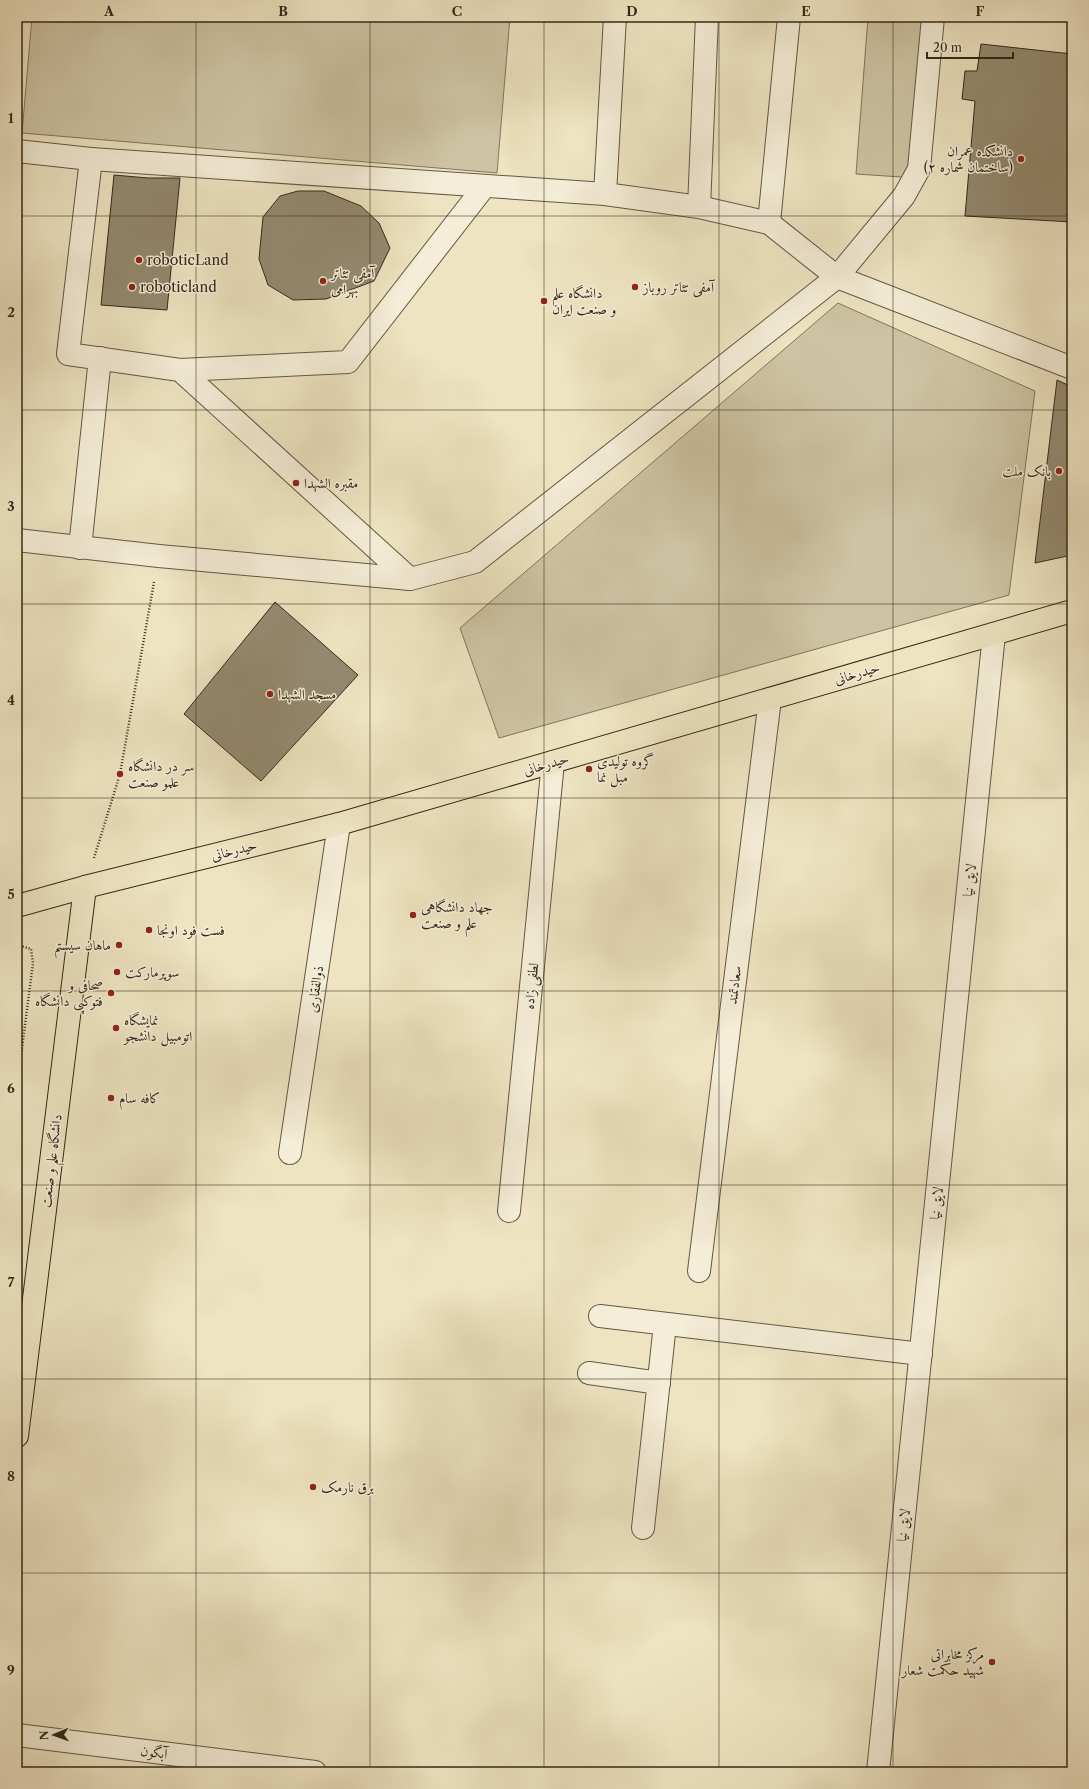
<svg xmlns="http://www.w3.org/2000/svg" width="1089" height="1789" viewBox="0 0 1089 1789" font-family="'Libre Caslon Text',Amiri,serif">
	<rect width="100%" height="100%" fill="#eee4c2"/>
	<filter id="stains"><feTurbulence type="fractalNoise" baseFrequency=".005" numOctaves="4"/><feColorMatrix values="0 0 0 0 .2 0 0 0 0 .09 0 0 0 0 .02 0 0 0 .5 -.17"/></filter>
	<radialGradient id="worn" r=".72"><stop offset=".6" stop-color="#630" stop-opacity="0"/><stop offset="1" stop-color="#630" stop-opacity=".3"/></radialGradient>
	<g fill="#cec4a5" stroke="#807660">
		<path d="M32 17H510L497 173 22 133Z"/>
		<path d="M868 17H925L912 166 901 177 856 174Z"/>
		<path d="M838 303 1035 391 1009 595 499 738 460 628Z"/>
	</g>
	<g fill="#948a71" stroke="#33291a">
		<path d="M981 44 1072 54V222L965 216 975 101 962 99 965 71H977Z"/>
		<path d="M114 175 148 178H180L167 310 101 305Z"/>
		<path d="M298 191H324L361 206 379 223 390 248 374 281 326 299 293 300 268 285 259 259 263 217 280 196Z"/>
		<path d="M1057 380 1072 387V555L1035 563Z"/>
		<path d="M275 602 358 675 261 781 184 714Z"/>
	</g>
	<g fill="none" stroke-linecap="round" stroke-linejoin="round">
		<g stroke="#625844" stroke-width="24">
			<g id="minor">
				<path d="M17 151 91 159 605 194 699 207 769 223 837 277 1072 368"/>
				<path d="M91 159 68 354 180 370 410 579"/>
				<path d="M605 194 615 17"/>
				<path d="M699 207 707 17"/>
				<path d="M769 223 789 17"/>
				<path d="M180 370 348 362 484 187"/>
				<path d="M17 540 159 556 410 579 475 562 837 277 904 196 919 169 933 17"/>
				<path d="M80 548 100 358"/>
				<path d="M290 1153 339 824"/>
				<path d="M509 1211 553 762"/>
				<path d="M699 1271 770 699"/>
				<path d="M600 1316 921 1354"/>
				<path d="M589 1373 659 1383"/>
				<path d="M643 1528 665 1324"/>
				<path d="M17 1735 315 1772"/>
				<path d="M878 1772 994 634"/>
			</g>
		</g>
		<g stroke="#33291a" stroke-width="24">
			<g id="major">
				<path d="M17 906 85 887 339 824 1072 611"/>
				<path d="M17 1436 85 887"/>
			</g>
		</g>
		<g stroke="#33291a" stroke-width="2.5" stroke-dasharray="1 2" stroke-linecap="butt">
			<path d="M94 858 120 774 154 582"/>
			<path d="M17 945 31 949 33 963 17 1087"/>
		</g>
		<use href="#minor" stroke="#f4edd7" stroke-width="22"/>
		<use href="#major" stroke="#eee4c2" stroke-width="22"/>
	</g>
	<path fill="none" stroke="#33291a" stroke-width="1" stroke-opacity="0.55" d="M196 17V1772M370 17V1772M544 17V1772M719 17V1772M893 17V1772M17 216H1072M17 410H1072M17 604H1072M17 798H1072M17 991H1072M17 1185H1072M17 1379H1072M17 1573H1072"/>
	<g fill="#8f2418" stroke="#f4edd7" stroke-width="1.5">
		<circle cx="1021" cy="159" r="4"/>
		<circle cx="139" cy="260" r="4"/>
		<circle cx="323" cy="281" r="4"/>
		<circle cx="132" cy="287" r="4"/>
		<circle cx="635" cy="287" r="4"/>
		<circle cx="544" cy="301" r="4"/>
		<circle cx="1059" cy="471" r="4"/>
		<circle cx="296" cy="483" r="4"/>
		<circle cx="270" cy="694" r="4"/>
		<circle cx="589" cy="769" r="4"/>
		<circle cx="120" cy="774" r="4"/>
		<circle cx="413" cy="915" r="4"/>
		<circle cx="149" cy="930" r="4"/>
		<circle cx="119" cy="945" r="4"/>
		<circle cx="117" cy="972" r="4"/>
		<circle cx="111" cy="993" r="4"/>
		<circle cx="116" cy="1028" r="4"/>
		<circle cx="111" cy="1098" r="4"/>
		<circle cx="313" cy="1487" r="4"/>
		<circle cx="992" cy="1662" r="4"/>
	</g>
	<g text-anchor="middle" stroke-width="3" stroke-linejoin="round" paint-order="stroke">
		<g font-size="14" fill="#33291a" stroke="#f4edd7" text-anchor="start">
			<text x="1013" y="156" text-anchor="end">دانشکده عمران<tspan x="1013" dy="16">(ساختمان شماره ۲)</tspan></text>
			<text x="147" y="265">roboticLand</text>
			<text x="331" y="278">آمفی تئاتر<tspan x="331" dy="16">بهرامی</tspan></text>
			<text x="140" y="292">roboticland</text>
			<text x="643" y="292">آمفی تئاتر روباز</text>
			<text x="552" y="298">دانشگاه علم<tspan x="552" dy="16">و صنعت ایران</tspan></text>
			<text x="1051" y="476" text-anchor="end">بانک ملت</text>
			<text x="304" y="488">مقبره الشهدا</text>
			<text x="278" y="699">مسجد الشهدا</text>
			<text x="597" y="766">گروه تولیدی<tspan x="597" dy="16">مبل نما</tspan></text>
			<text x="128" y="771">سر در دانشگاه<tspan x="128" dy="16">علمو صنعت</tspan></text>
			<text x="421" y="912">جهاد دانشگاهی<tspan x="421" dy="16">علم و صنعت</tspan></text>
			<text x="157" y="935">فست فود اونجا</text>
			<text x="111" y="950" text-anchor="end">ماهان سیستم</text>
			<text x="125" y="977">سوپرمارکت</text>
			<text x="103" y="990" text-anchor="end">صحافی و<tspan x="103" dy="16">فتوکپی دانشگاه</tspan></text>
			<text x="124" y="1025">نمایشگاه<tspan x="124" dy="16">اتومبیل دانشجو</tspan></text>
			<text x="119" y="1103">کافه سام</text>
			<text x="321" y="1492">برق نارمک</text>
			<text x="984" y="1659" text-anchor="end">مرکز مخابراتی<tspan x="984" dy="16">شهید حکمت شعار</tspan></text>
		</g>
		<g font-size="14" fill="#33291a" stroke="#f4edd7">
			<text transform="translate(857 673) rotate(-16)" y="5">حیدرخانی</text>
			<text transform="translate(546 764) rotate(-16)" y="5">حیدرخانی</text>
			<text transform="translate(234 850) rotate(-14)" y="5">حیدرخانی</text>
			<text transform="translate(969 880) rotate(-84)" y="5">لایق نیا</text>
			<text transform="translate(734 985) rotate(-83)" y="5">سعادتمند</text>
			<text transform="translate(531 986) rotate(-84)" y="5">لطفی زاده</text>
			<text transform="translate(315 989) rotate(-82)" y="5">ذوالفقاری</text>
			<text transform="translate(51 1161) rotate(-83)" y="5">دانشگاه علم و صنعت</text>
			<text transform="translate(936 1203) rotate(-84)" y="5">لایق نیا</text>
			<text transform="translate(903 1525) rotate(-84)" y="5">لایق نیا</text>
			<text transform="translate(154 1752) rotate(7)" y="5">آبگون</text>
		</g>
	</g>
	<rect width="1089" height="1789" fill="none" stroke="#eee4c2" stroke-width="44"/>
	<g transform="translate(54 1735) rotate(268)" stroke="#f4edd7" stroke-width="3" paint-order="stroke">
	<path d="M0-3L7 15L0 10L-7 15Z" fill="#33291a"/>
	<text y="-6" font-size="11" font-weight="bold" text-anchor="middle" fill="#33291a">N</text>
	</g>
	<path d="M927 52v6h86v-6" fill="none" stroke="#33291a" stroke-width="2"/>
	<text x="933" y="52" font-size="12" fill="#33291a" stroke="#f4edd7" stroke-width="3" paint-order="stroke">20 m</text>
	<rect x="22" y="22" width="1045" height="1745" fill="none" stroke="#33291a" stroke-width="1.5"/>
	<g font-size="13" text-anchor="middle" font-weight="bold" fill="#33291a">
		<text x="109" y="16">A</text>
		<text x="283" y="16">B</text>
		<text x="457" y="16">C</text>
		<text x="632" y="16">D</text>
		<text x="806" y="16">E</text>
		<text x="980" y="16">F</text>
		<text x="11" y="123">1</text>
		<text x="11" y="317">2</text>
		<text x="11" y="511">3</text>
		<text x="11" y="705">4</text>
		<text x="11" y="899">5</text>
		<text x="11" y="1093">6</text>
		<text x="11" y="1287">7</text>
		<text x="11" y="1481">8</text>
		<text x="11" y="1675">9</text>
	</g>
	<rect width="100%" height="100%" filter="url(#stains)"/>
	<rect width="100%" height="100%" fill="url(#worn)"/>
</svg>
